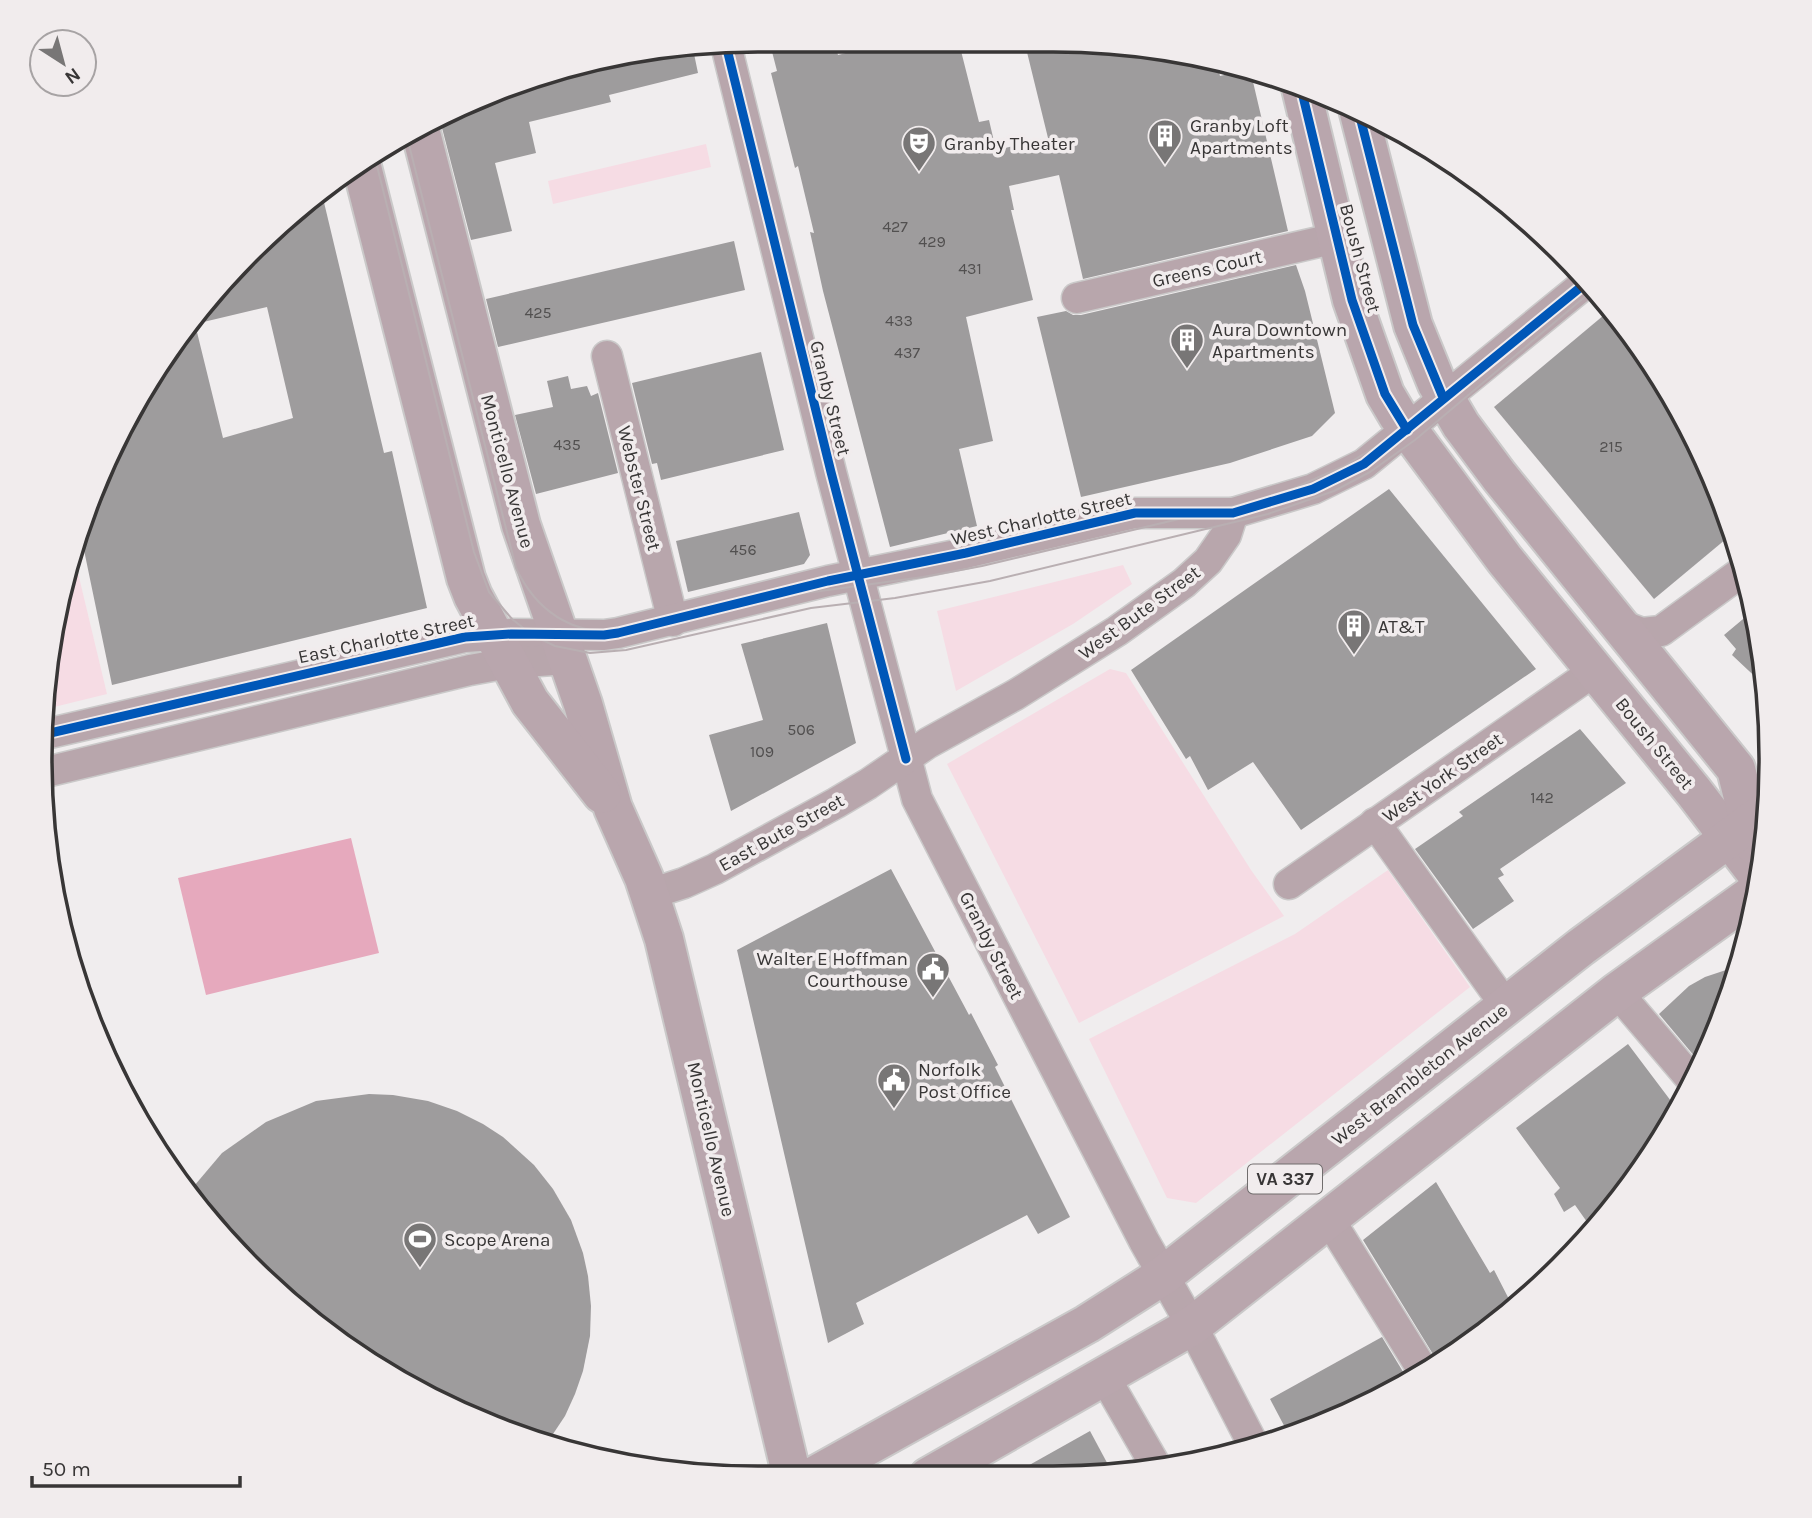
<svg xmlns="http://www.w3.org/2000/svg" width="1812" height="1518" viewBox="0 0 1812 1518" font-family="Karla,sans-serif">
	<rect width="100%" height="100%" fill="#f0edee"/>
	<g fill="#f6dce4">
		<path d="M706 144 711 167 553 204 548 181Z"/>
		<path d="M73 552 107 694 46 709V666Z"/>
		<path d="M1123 565 1132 584 1073 624 956 691 937 611Z"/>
		<path d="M1110 669 1126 673 1251 870 1284 916 1079 1023 947 764Z"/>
		<path d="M1388 870 1470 987 1196 1203 1167 1198 1089 1039 1295 934Z"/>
	</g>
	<path fill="#e6a9bd" d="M351 838 379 953 206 995 178 878Z"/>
	<g fill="#9e9c9d" fill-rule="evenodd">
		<path d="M769 40 834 41 838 55 889 42 959 43 979 122 989 120 996 150 1048 138 1025 44 1146 46 1216 60 1220 76 1250 69 1288 231 1083 279 1059 175 1009 186 1014 210H1011L1033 300 966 317 993 441 959 449 977 526 890 547 823 291 810 232 814 233 798 166 795 168 771 73 777 71Z"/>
		<path d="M693 49 698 73 609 95 611 102 529 122 536 153 495 163 512 231 471 240 441 124 437 117 573 65Z"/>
		<path d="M322 194 384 453 392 451 427 608 112 685 79 526 162 359 285 218ZM267 307 293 418 223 438 195 324Z"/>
		<path d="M734 241 745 290 498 347 486 299Z"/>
		<path d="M1296 265 1305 291 1335 413 1312 436 1230 463 1081 497 1037 317 1066 311 1073 315H1081Z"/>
		<path d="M1610 310 1651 360 1717 484 1732 534 1654 599 1494 407Z"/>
		<path d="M761 352 784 450 661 480 657 463 652 464 632 383Z"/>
		<path d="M568 376 571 389 587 386 591 396 598 393 618 473 536 494 515 415 553 407 547 381Z"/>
		<path d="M1389 489 1536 669 1301 830 1253 762 1208 790 1190 756 1186 759 1131 670Z"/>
		<path d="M799 512 810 555 804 564 688 592 676 541Z"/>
		<path d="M1755 609 1758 619 1765 686 1732 655 1736 649 1724 635Z"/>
		<path d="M827 623 856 743 731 811 709 735 763 720 741 644Z"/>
		<path d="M1580 729 1626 783 1500 869 1504 875 1498 878 1514 901 1473 929 1415 849 1463 816 1459 812Z"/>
		<path d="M891 869 969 1015 971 1013 998 1065 995 1067 1070 1217 1038 1234 1027 1215 856 1303 864 1324 828 1343 737 950Z"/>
		<path d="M1738 966 1717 1034 1701 1064 1659 1014 1689 986 1705 977Z"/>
		<path d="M1628 1044 1677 1109 1650 1159 1592 1229 1575 1205 1564 1212 1554 1194 1560 1188 1516 1128Z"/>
		<path d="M369 1094 393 1095 428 1101 457 1111 483 1124 503 1137 534 1165 553 1189 571 1220 583 1253 588 1276 591 1306 590 1336 583 1371 575 1394 565 1416 547 1443 528 1440 399 1381 251 1268 189 1192 222 1153 266 1122 316 1101Z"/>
		<path d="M1436 1182 1490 1273 1494 1270 1513 1307 1452 1357 1439 1364 1363 1240Z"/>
		<path d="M1382 1337 1408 1380 1328 1423 1289 1435 1270 1399Z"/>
		<path d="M1090 1431 1112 1472 1053 1478H1006Z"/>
	</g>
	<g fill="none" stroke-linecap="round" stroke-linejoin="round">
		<g stroke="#cac9c9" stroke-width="33">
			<g id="minor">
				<path d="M726 45 831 472 917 799 1144 1241 1192 1326 1254 1446"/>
				<path d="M1077 298 1336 238"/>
				<path d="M607 356 673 621"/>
				<path d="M1618 624 1642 633 1661 631 1743 571"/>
				<path d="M46 734 465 637 511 634 604 635 618 633 828 581 966 553 1135 513H1233L1313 489 1364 464 1587 282"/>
				<path d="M46 772 470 670 509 663 568 659"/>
				<path d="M1375 823 1506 1006"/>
				<path d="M1289 884 1596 670"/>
				<path d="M650 894 684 883 715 869 836 803 868 784 928 743 1015 695 1117 631 1184 583 1208 561 1226 535 1233 513"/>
				<path d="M1617 992 1692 1080"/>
				<path d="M1329 1219 1424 1372"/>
				<path d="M1104 1376 1157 1468"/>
			</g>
		</g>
		<g stroke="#cac9c9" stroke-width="42">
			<g id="major">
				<path d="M1301 88 1352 300 1385 394 1398 416 1505 560 1694 792 1760 878"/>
				<path d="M1358 109 1413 325 1437 384 1461 425 1499 476 1736 769 1755 846"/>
				<path d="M420 129 521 525 583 704 613 808 644 878 664 939 792 1477"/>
				<path d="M362 167 466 578 473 596 530 702 602 794"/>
				<path d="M812 1477 1087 1324 1164 1275 1581 947 1767 810"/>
				<path d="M928 1477 1192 1326 1617 992 1759 890"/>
			</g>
		</g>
		<use href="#minor" stroke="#b8a6ac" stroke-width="30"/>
		<use href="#major" stroke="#b9a6ad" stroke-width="38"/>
		<g stroke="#b9afb2" stroke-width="2">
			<path d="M407 137 516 568C541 621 586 639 643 631L784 596 923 577 982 566 1246 503 1292 489 1344 466 1390 438 1583 277"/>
			<path d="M375 158 474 552 489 592 512 619 532 635 555 646 590 653 626 650 811 608 895 598 990 581 1268 514 1334 491 1370 472 1415 440 1593 290"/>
		</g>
		<g stroke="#f1eced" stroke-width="13">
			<g id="cycleway">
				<path d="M726 45 831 472 906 759"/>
				<path d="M1301 88 1352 300 1385 394 1407 430"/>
				<path d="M1358 109 1413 325 1442 395"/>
				<path d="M46 734 465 637 511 634 604 635 618 633 828 581 966 553 1135 513H1233L1313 489 1364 464 1587 282"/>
			</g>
		</g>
		<use href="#cycleway" stroke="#0057b8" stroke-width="9"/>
	</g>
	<defs>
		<g id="building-pin" transform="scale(1.75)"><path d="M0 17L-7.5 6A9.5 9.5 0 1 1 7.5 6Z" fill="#787676" stroke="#f1eced"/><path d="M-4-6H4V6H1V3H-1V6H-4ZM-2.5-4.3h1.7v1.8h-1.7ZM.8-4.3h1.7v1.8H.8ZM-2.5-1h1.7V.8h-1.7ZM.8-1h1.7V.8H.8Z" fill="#fff"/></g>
		<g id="theatre-pin" transform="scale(1.75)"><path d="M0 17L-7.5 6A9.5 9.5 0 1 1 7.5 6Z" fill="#787676" stroke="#f1eced"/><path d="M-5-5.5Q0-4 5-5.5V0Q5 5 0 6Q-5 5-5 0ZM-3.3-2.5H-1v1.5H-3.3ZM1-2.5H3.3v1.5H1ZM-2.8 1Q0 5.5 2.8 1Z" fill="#fff"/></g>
		<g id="civic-pin" transform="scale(1.75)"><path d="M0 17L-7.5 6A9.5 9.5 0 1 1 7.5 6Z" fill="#787676" stroke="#f1eced"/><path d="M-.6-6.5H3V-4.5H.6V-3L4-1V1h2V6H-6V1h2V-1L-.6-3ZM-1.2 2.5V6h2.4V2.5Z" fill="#fff"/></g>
		<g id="stadium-pin" transform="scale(1.75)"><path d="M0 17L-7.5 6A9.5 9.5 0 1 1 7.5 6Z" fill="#787676" stroke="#f1eced"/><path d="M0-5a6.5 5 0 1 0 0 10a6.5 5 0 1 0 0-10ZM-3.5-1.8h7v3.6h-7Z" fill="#fff"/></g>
	</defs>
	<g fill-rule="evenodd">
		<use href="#building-pin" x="1165" y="136"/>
		<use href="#theatre-pin" x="919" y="143"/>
		<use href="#building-pin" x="1187" y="340"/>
		<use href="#building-pin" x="1354" y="626"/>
		<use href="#civic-pin" x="933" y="969"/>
		<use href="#civic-pin" x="894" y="1080"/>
		<use href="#stadium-pin" x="420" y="1239"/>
	</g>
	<g text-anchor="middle" stroke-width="7" stroke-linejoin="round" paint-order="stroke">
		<g font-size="16" fill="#525050">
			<text x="895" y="232">427</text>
			<text x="932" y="247">429</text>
			<text x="970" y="274">431</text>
			<text x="538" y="318">425</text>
			<text x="899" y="326">433</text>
			<text x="907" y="358">437</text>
			<text x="567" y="450">435</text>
			<text x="1611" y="452">215</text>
			<text x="743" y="555">456</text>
			<text x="801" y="735">506</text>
			<text x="762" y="757">109</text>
			<text x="1542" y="803">142</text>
		</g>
		<rect fill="#f1eced" stroke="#706d6d" stroke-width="2" x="1248" y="1164.5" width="74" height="29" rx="5"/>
		<g font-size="18" font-weight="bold" fill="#383636">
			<text x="1285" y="1185">VA 337</text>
		</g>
		<g font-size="19" fill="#383636" stroke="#f1eced" text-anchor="start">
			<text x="1190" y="132">Granby Loft<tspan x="1190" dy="22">Apartments</tspan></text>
			<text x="944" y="150">Granby Theater</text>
			<text x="1212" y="336">Aura Downtown<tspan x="1212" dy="22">Apartments</tspan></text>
			<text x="1378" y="633">AT&amp;T</text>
			<text x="908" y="965" text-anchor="end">Walter E Hoffman<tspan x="908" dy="22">Courthouse</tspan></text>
			<text x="918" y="1076">Norfolk<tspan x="918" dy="22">Post Office</tspan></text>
			<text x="444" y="1246">Scope Arena</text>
		</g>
		<g font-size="19" fill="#383636" stroke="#f1eced">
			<text transform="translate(1361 258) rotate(75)" y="7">Boush Street</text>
			<text transform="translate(1207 268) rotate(-13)" y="7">Greens Court</text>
			<text transform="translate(831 398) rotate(76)" y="7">Granby Street</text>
			<text transform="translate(508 471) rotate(75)" y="7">Monticello Avenue</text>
			<text transform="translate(640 488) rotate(76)" y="7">Webster Street</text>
			<text transform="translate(1041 518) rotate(-13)" y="7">West Charlotte Street</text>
			<text transform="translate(1139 612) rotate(-36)" y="7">West Bute Street</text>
			<text transform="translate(386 638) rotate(-12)" y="7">East Charlotte Street</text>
			<text transform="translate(1655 743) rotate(51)" y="7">Boush Street</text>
			<text transform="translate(1442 777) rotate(-35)" y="7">West York Street</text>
			<text transform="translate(781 832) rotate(-29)" y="7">East Bute Street</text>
			<text transform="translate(992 945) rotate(63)" y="7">Granby Street</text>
			<text transform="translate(1419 1074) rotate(-38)" y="7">West Brambleton Avenue</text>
			<text transform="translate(712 1139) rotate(77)" y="7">Monticello Avenue</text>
		</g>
	</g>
	<path d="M0 0H1812V1518H0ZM758 52H1053A706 706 0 0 1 1759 758V760A706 706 0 0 1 1053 1466H758A706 706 0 0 1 52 760V758A706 706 0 0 1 758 52Z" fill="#f1eced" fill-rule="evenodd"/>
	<path fill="none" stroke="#383636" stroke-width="3.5" d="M758 52H1053A706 706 0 0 1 1759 758V760A706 706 0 0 1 1053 1466H758A706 706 0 0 1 52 760V758A706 706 0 0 1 758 52Z"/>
	<g transform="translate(63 63) rotate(144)"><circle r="33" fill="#f1eced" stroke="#a7a3a4" stroke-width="2"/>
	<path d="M0-5L12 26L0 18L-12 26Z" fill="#787676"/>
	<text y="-10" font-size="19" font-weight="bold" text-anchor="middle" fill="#383636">N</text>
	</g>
	<path d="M32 1476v10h208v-10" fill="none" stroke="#383636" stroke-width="3.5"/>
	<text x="42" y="1476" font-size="21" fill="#383636" stroke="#f1eced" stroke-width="5" paint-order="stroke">50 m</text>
</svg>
